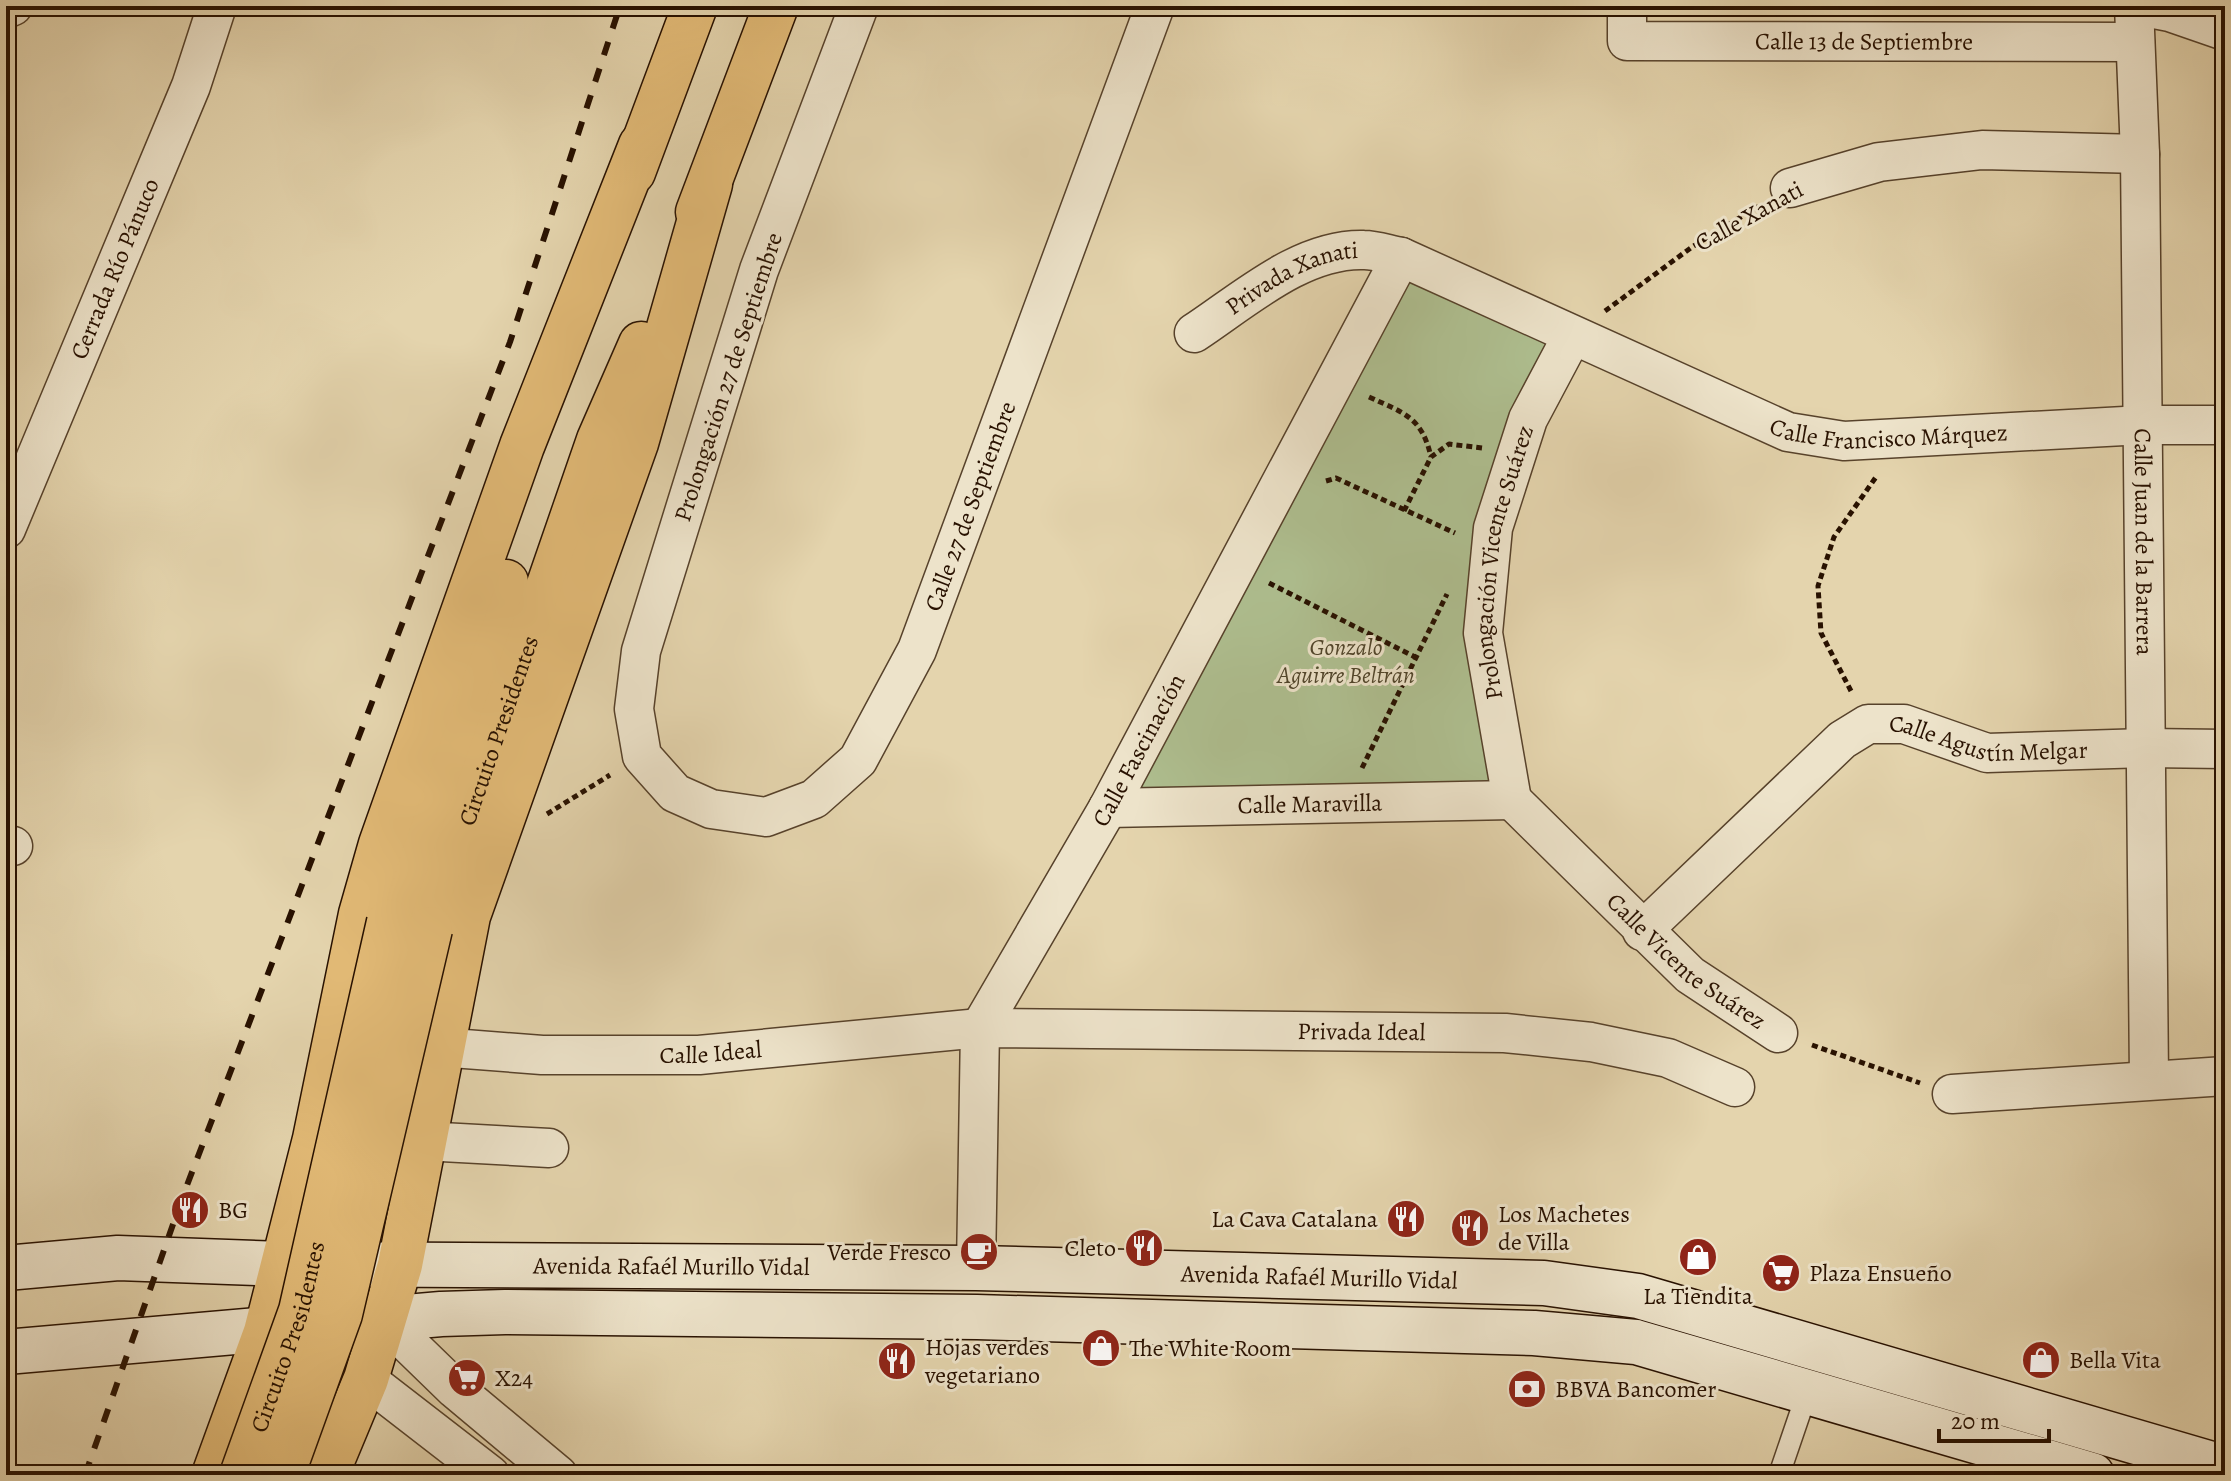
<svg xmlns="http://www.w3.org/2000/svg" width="2231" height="1481" viewBox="0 0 2231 1481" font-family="Alegreya,serif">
	<rect width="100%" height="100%" fill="#e4d4ad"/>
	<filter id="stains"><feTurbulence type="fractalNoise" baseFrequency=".0025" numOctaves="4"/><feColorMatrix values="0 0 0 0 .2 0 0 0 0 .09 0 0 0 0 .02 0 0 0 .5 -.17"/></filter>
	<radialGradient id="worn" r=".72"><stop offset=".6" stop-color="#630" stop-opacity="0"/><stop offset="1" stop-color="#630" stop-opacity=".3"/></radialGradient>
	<path fill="#aebe8f" stroke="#6b6848" stroke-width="2" d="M1401 257 1572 336 1493 529 1512 800 1108 808Z"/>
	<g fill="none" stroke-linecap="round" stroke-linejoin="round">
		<g stroke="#57422b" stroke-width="23">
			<path id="service" d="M1779 1475 1808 1390"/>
		</g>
		<g stroke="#57422b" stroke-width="41">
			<g id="minor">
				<path id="s1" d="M859 6 759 270 641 651 634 709 642 756 675 793 711 809 766 817 814 799 858 760 917 650 1155 6"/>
				<path id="s2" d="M1627 6V41L2135 42"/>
				<path id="s3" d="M2134 6 2140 154 2149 1079"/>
				<path d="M2139 6 2170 12 2225 31"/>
				<path d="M6 9 13 6"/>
				<path d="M1790 188 1879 162 1982 150 2140 154"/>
				<path id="s4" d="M1194 333C1243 301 1301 248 1364 250 1376 250 1389 255 1401 257L1788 432 1844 441 2143 425H2225"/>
				<path id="s5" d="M6 529 191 86 217 6"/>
				<path id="s6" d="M1512 800 1483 633 1493 528 1528 419 1572 336"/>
				<path id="s7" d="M1512 800 1690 975 1778 1033"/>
				<path id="s8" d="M1108 808 1512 800"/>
				<path d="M6 844 13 846"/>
				<path id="s9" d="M1642 931 1842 740 1868 724H1904L1987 753 2146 748 2225 749"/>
				<path id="s10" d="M439 1047 542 1055H699L980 1028 1505 1033 1591 1042 1668 1058 1735 1087"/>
				<path d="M1952 1094 2225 1076"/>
				<path d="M423 1141 549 1148"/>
				<path id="s11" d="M976 1268 980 1028 1108 808 1401 257"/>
				<path d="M385 1321 455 1389 558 1475"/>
				<path d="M366 1379 490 1475"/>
			</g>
		</g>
		<g stroke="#281100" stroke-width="47">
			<g id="secondary">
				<path id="s12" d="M6 1268 118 1258 282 1264 976 1268 1544 1283 1638 1296 2225 1468"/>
				<path d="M6 1352 441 1314 505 1312 977 1317 1534 1333 1636 1342 2092 1475"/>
			</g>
		</g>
		<g stroke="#281100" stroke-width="47">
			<g id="primary">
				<path d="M633 172 695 6"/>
				<path d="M698 212 776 6"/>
				<path d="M389 922 506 582"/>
				<path id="s13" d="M430 929 599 440 641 344"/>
				<path d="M214 1475 266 1332 315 1139 361 914 381 844 522 446 641 145"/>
				<path d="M326 1475 366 1379 400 1265 468 916 636 443 710 184"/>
			</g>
		</g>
		<g stroke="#281100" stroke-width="5" stroke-dasharray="6 4" stroke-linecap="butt">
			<path d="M1605 311 1692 247 1759 206"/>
			<path d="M1369 397C1404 413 1422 417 1431 457"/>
			<path d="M1326 481 1336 478 1455 533"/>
			<path d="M1404 511 1431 457 1449 444 1482 448"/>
			<path d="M1269 583 1415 657"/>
			<path d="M1851 691 1821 633 1818 586 1834 537 1876 477"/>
			<path d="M1362 768 1447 594"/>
			<path d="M547 814 610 775"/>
			<path d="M1812 1045 1920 1083"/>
		</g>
		<use href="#service" stroke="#ede3ca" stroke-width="20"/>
		<use href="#minor" stroke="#ede3ca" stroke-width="38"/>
		<use href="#secondary" stroke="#ede3ca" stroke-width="44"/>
		<use href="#primary" stroke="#e2ba76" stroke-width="44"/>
		<path stroke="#281100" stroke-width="6" stroke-dasharray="14 14" stroke-linecap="butt" d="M85 1475 184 1193 510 342 620 6"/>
		<g stroke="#281100" stroke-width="47" stroke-linecap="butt">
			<g id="primary-bridge">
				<path id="s14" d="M242 1475 301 1311 389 922"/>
				<path d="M282 1475 340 1314 430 929"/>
			</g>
		</g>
		<use href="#primary-bridge" stroke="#e2ba76" stroke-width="44"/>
	</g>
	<defs>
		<g id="restaurant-disc" transform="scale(2)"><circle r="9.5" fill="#8f2418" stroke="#ede3ca"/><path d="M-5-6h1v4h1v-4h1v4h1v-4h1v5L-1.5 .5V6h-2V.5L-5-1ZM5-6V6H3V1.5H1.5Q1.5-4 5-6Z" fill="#fff"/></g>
		<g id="cafe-disc" transform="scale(2)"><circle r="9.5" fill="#8f2418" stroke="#ede3ca"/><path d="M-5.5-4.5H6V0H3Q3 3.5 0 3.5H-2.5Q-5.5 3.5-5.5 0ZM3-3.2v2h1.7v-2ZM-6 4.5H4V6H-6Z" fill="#fff"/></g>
		<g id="shop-disc" transform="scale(2)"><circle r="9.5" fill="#8f2418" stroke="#ede3ca"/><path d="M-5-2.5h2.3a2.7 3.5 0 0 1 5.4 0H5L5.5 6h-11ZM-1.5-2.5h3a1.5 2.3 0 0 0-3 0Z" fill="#fff"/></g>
		<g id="supermarket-disc" transform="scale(2)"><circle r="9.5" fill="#8f2418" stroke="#ede3ca"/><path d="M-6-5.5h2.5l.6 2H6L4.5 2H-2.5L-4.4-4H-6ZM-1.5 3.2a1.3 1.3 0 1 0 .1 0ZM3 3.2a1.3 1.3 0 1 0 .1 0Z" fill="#fff"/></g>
		<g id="bank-disc" transform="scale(2)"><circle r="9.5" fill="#8f2418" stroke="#ede3ca"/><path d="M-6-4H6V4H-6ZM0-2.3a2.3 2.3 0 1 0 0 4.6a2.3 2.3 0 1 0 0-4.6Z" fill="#fff"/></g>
	</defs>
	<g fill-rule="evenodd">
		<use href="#restaurant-disc" x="190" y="1210"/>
		<use href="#restaurant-disc" x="1406" y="1219"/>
		<use href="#restaurant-disc" x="1470" y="1228"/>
		<use href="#restaurant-disc" x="1144" y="1248"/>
		<use href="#cafe-disc" x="979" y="1252"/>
		<use href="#shop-disc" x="1698" y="1257"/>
		<use href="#supermarket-disc" x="1781" y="1273"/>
		<use href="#shop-disc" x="1101" y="1348"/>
		<use href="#shop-disc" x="2041" y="1360"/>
		<use href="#restaurant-disc" x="897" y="1361"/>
		<use href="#supermarket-disc" x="467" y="1378"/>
		<use href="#bank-disc" x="1527" y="1389"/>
	</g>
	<g text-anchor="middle" stroke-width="6" stroke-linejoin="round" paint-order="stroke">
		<g font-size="24" fill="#281100" stroke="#ede3ca">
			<text dy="8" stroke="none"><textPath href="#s2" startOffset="272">Calle 13 de Septiembre</textPath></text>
			<text transform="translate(1749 216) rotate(-29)" y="8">Calle Xanati</text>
			<text dy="8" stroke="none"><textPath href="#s5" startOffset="282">Cerrada Río Pánuco</textPath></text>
			<text dy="8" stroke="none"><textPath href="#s4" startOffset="114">Privada Xanati</textPath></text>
			<text transform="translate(728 377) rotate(-72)" y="8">Prolongación 27 de Septiembre</text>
			<text dy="8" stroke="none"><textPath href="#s4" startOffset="756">Calle Francisco Márquez</textPath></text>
			<text dy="8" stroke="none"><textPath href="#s1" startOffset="1320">Calle 27 de Septiembre</textPath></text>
			<text dy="8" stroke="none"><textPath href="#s3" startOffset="536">Calle Juan de la Barrera</textPath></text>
			<text dy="8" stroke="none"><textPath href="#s6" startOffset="242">Prolongación Vicente Suárez</textPath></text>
			<text dy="8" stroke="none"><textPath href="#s13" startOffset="210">Circuito Presidentes</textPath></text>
			<text dy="8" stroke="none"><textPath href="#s9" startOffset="430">Calle Agustín Melgar</textPath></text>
			<text dy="8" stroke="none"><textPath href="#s11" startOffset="560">Calle Fascinación</textPath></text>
			<text dy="8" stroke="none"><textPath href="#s8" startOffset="202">Calle Maravilla</textPath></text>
			<text dy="8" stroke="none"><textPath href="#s7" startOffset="238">Calle Vicente Suárez</textPath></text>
			<text dy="8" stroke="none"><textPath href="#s10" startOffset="924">Privada Ideal</textPath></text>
			<text dy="8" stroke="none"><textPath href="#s10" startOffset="272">Calle Ideal</textPath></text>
			<text dy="8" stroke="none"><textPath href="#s12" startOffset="666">Avenida Rafaél Murillo Vidal</textPath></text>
			<text dy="8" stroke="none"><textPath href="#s12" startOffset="1314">Avenida Rafaél Murillo Vidal</textPath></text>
			<text dy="8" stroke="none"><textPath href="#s14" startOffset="146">Circuito Presidentes</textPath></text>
		</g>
		<g font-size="24" font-style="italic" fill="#50452b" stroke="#ede3ca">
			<text x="1346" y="655">Gonzalo<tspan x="1346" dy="28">Aguirre Beltrán</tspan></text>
		</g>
		<g font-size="24" fill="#281100" stroke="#ede3ca" text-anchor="start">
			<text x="218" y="1218">BG</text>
			<text x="1498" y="1222">Los Machetes<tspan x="1498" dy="28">de Villa</tspan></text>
			<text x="1378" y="1227" text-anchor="end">La Cava Catalana</text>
			<text x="1116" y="1256" text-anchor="end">Cleto</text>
			<text x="951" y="1260" text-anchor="end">Verde Fresco</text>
			<text x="1809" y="1281">Plaza Ensueño</text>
			<text x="1698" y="1304" text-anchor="middle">La Tiendita</text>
			<text x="925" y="1355">Hojas verdes<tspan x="925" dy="28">vegetariano</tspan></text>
			<text x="1129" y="1356">The White Room</text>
			<text x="2069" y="1368">Bella Vita</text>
			<text x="495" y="1386">X24</text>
			<text x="1555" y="1397">BBVA Bancomer</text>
		</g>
	</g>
	<rect width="2231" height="1481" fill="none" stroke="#e4d4ad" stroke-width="32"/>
	<rect x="8" y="8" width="2215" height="1465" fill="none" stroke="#281100" stroke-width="4"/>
	<rect x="16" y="16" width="2199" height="1449" fill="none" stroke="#281100" stroke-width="2"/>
	<path d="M1939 1429v12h110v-12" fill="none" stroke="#281100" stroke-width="4"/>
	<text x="1951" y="1429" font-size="24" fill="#281100" stroke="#ede3ca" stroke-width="6" paint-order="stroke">20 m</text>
	<rect width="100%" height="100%" filter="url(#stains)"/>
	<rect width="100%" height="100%" fill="url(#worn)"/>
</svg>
